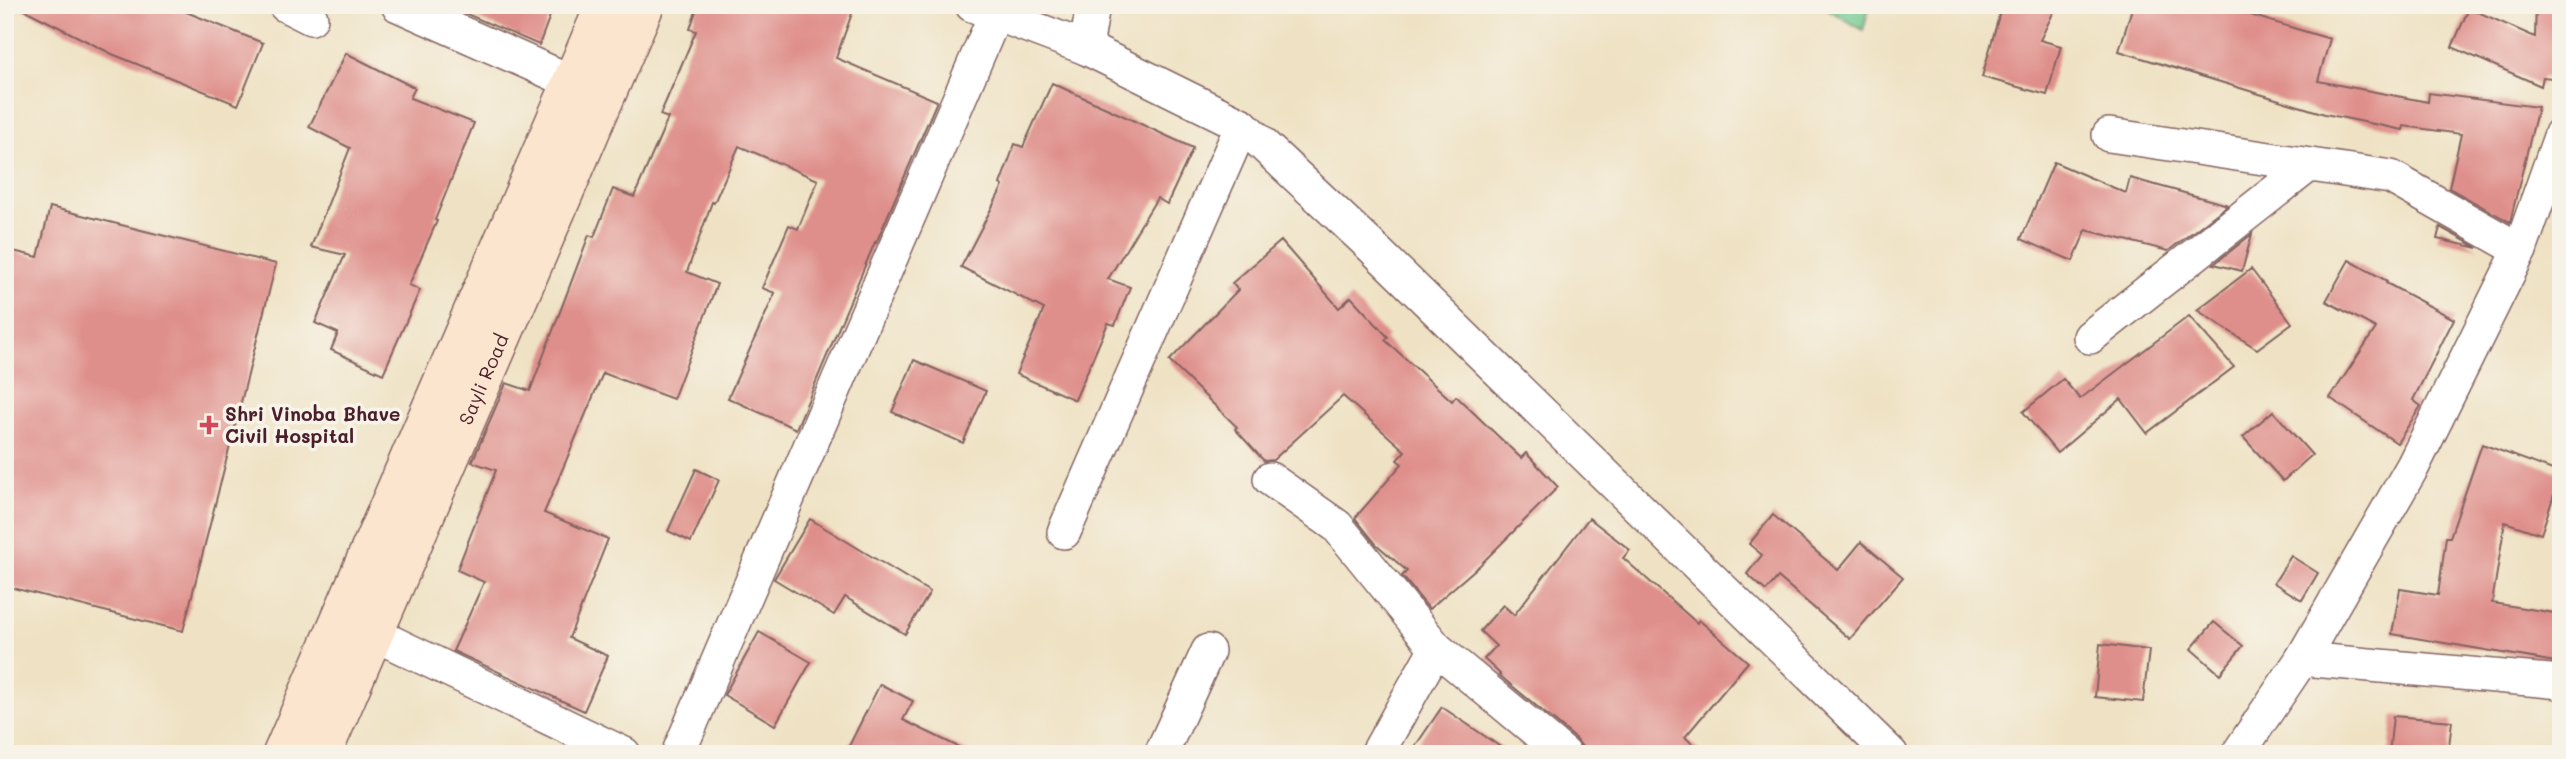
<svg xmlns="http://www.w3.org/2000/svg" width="2566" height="759" viewBox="0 0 2566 759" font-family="Mali,sans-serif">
	<rect width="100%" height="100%" fill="#f7f3e8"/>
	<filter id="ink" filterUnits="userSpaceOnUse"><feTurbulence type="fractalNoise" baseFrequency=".0143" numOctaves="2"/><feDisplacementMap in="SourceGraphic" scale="14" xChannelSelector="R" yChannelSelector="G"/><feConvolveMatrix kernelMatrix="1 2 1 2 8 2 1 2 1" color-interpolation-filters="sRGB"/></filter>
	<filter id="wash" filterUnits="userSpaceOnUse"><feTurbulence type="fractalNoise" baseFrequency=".00686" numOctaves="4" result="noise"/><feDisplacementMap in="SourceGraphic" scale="28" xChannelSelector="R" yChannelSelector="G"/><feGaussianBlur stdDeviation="1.57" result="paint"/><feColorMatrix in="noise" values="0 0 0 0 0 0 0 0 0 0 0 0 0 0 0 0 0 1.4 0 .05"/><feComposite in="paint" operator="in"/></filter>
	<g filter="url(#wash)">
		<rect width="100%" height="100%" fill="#efe2c4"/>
		<path fill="#6fc990" stroke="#5c745e" stroke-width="2" d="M1821 5H1870L1863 30Z"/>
		<g id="blocks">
			<g fill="#df8f8b">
				<path d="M15 5H169L263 43 238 105 112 54Z"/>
				<path d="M446 5H554L539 45Z"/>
				<path d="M698 5H855L836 58 937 101 876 243 875 242 796 429 728 398 775 293 762 288 789 225 798 229 818 180 739 146 714 203 712 202 687 272 717 284 673 399 603 373 544 513 608 539 569 638 608 656 584 711 453 651 484 582 457 570 496 470 472 462 506 383 530 391 589 235 594 237 613 189 634 197 668 118 660 115 696 31 690 29Z"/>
				<path d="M2002 5H2057L2040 40 2061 46 2047 95 1982 77Z"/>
				<path d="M2133 5H2217L2330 39 2318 81 2428 102 2429 93 2538 107 2510 222 2449 188 2461 134 2404 126 2403 130 2325 114 2119 51Z"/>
				<path d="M2536 5H2561V79L2543 77 2541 86 2452 47 2469 8 2535 37Z"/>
				<path d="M346 53 415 88 410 98 474 123 435 220 437 221 409 285 420 290 383 374 331 350 338 333 315 323 345 255 311 247 350 148 309 127Z"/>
				<path d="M1052 83 1193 148 1167 204 1157 198 1108 279 1130 287 1115 325 1108 323 1075 400 1016 374 1044 309 961 267 1003 186 1000 184 1015 144 1023 147Z"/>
				<path d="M2054 162 2126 193 2130 178 2228 205 2168 251 2086 230 2073 261 2021 239Z"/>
				<path d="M50 207 276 264 183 631 5 586V249L38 257Z"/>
				<path d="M2440 227 2478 248 2437 239Z"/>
				<path d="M2252 234 2242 271 2214 264Z"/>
				<path d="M1281 241 1339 308 1351 297 1388 337 1385 340 1452 401 1456 396 1521 458 1526 453 1558 487 1480 565 1429 609 1402 576 1407 571 1376 544 1355 518 1402 464 1397 460 1405 451 1343 396 1273 460 1264 461 1235 429 1237 427 1169 361 1238 290 1232 283Z"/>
				<path d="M2349 260 2387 281 2386 283 2454 319 2413 400 2421 406 2397 443 2330 398 2376 328 2326 301Z"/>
				<path d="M2251 269 2292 323 2257 349 2197 310Z"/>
				<path d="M2189 316 2234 367 2147 433 2121 399 2057 453 2023 412 2063 379 2080 399Z"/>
				<path d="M914 360 986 391 963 443 892 412Z"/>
				<path d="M2273 411 2312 455 2283 481 2243 437Z"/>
				<path d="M2482 444 2561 473 2541 534 2505 522 2492 603 2561 614V663L2392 634 2400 589 2438 595 2446 537H2450Z"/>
				<path d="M696 469 719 480 691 542 668 531Z"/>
				<path d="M1773 515 1838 570 1861 542 1903 577 1850 639 1778 577 1766 591 1747 574 1762 555 1749 544Z"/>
				<path d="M1589 518 1630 550 1623 558 1697 623 1699 620 1748 662 1685 737 1703 754H1583L1582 747 1576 739 1499 675 1500 674 1484 659 1496 646 1480 631 1503 605 1514 615Z"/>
				<path d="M810 519 930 592 905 634 845 597 834 615 774 579Z"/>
				<path d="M2291 556 2318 573 2302 600 2274 583Z"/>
				<path d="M2214 622 2243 646 2220 674 2191 649Z"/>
				<path d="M759 632 811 662 775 725 724 695Z"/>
				<path d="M2100 644 2149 650 2143 702 2095 697Z"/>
				<path d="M880 684 913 701 903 720 973 754H845Z"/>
				<path d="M1442 707 1511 754H1410Z"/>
				<path d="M2393 716 2452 721 2448 754H2389Z"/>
			</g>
		</g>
	</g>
	<g filter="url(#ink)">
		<use href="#blocks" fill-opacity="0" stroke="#846361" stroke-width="2"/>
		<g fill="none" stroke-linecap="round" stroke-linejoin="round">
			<g stroke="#846361" stroke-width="36">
				<g id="street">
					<path d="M285 5 311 18"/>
					<path d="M398 5 595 92"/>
					<path d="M972 5 1086 48 1242 125 1371 246 1891 754"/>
					<path d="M1086 48 1093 5"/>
					<path d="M2109 135 2391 177 2520 250"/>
					<path d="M2090 337 2309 165"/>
					<path d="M1270 479 1337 526 1436 648 1377 754"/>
					<path d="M1064 532 1242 125"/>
					<path d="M374 634 624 754"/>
					<path d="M1436 648 1564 754"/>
					<path d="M2302 659 2561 682"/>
					<path d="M678 754 996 13"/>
					<path d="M1161 754 1208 651"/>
					<path d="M2238 754 2302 659 2413 466 2520 250 2561 134"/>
				</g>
			</g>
			<g stroke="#846361" stroke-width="41">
				<g id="secondary">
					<path d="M282 754 605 5"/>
					<path id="s1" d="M322 754 645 5"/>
				</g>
			</g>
			<use href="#street" stroke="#fff" stroke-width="33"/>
			<use href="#secondary" stroke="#fbe5cf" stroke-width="38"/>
		</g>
	</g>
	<path fill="#d1495b" stroke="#f7f3e8" stroke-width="2.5" d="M205.5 414.5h7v7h7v7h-7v7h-7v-7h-7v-7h7z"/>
	<g text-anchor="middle" stroke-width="7" stroke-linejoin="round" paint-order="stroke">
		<g font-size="19" fill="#4a1f2b" stroke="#f7f3e8">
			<text dy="7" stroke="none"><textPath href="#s1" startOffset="408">Sayli Road</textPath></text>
		</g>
		<g font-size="19" font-weight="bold" fill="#4a1f2b" stroke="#f7f3e8" text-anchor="start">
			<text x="225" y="421">Shri Vinoba Bhave<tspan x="225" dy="22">Civil Hospital</tspan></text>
		</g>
	</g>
	<rect width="2566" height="759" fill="none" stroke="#f7f3e8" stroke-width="28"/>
</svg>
